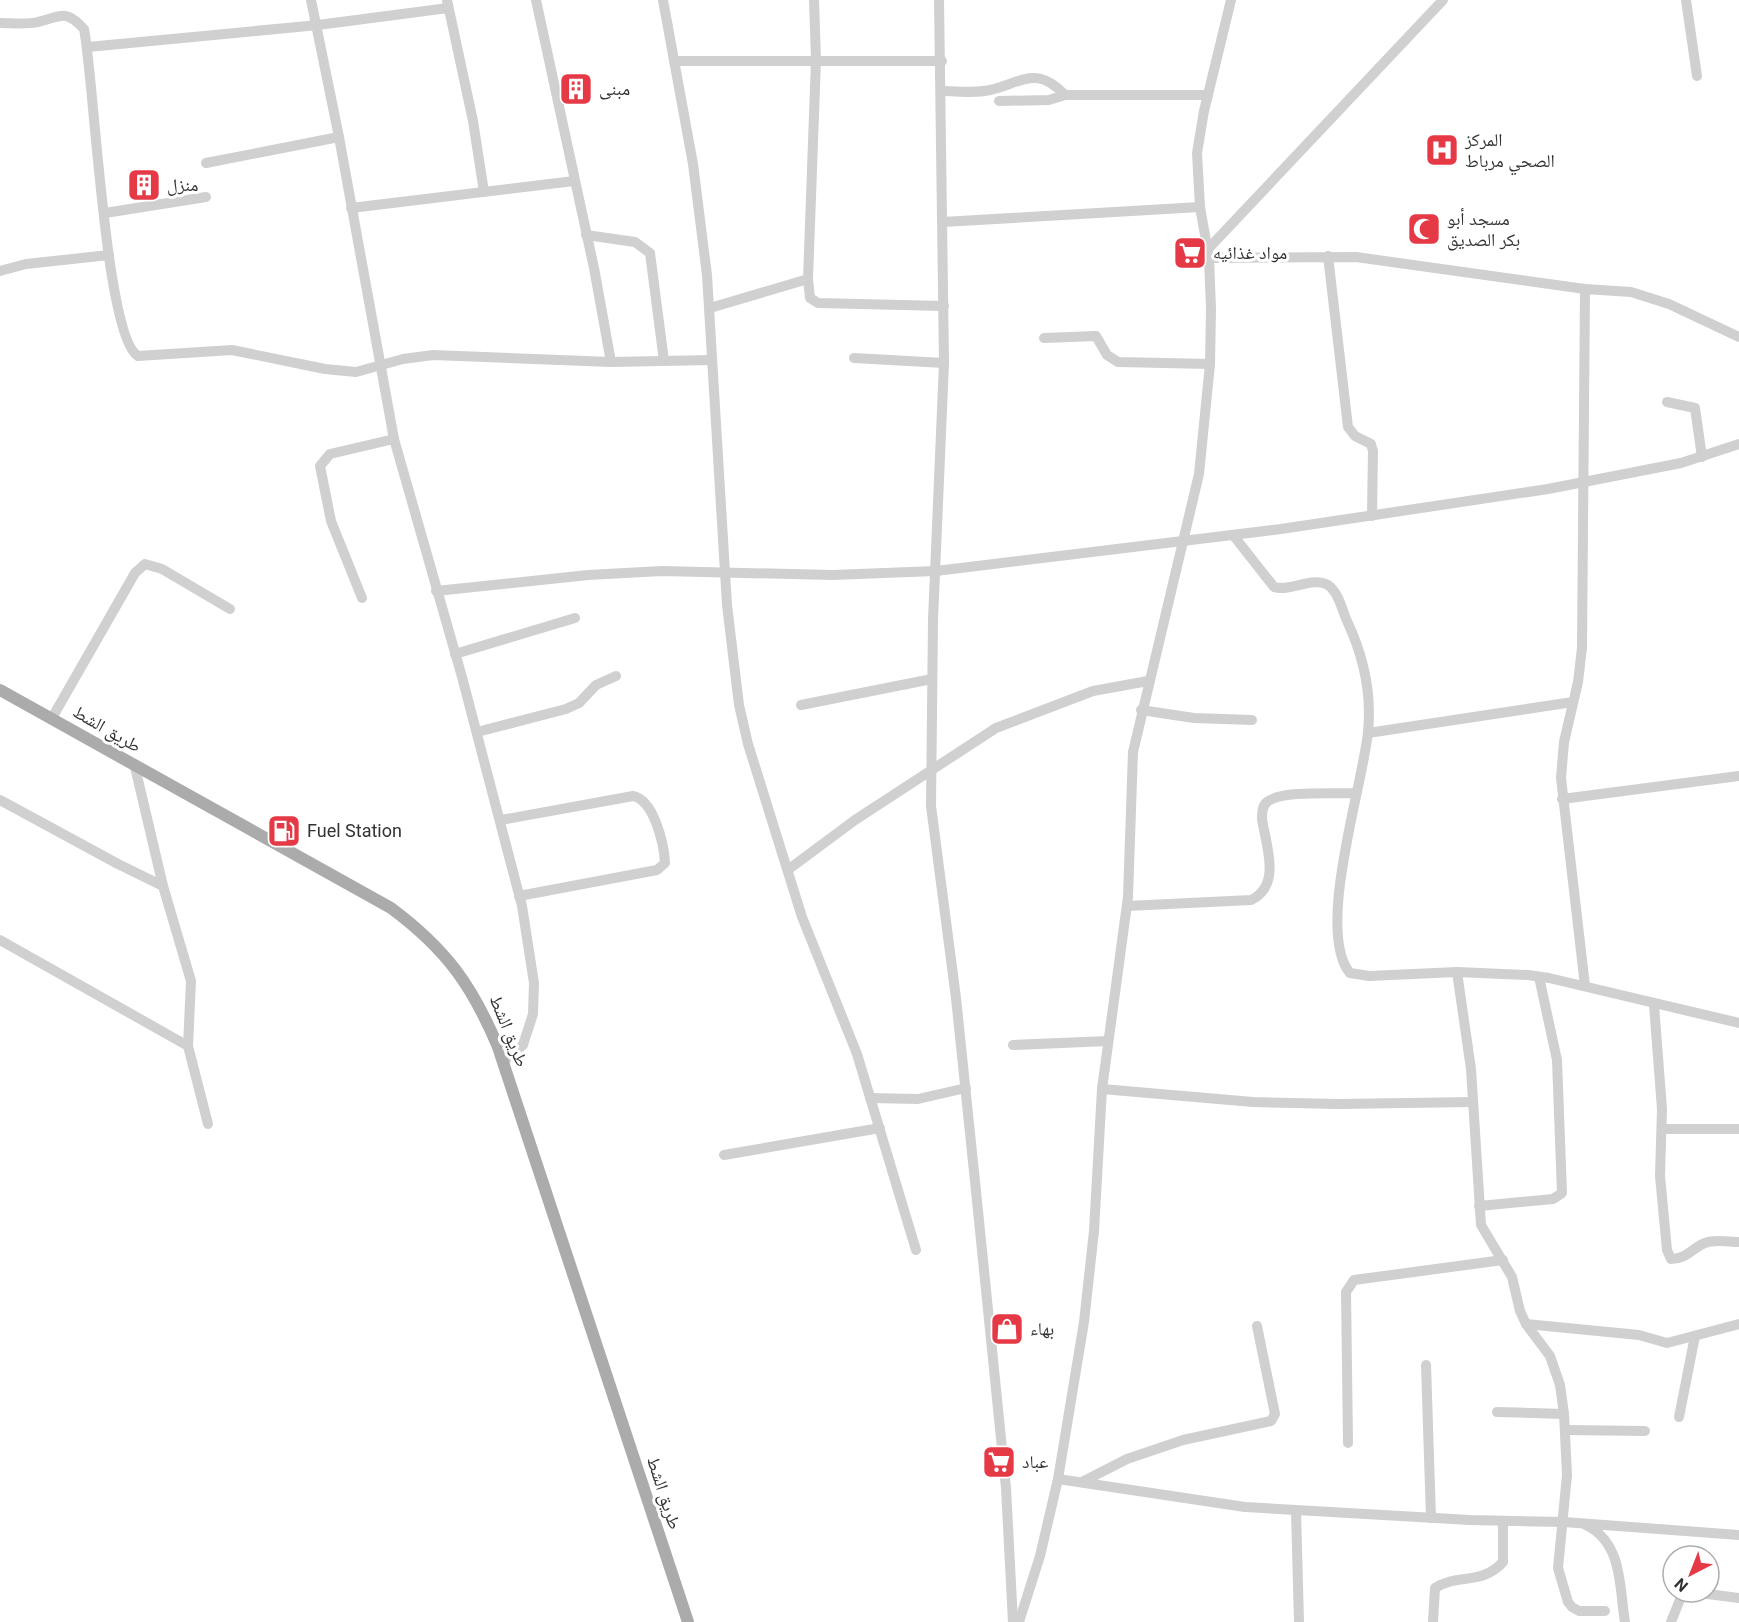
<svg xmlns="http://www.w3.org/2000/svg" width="1739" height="1622" viewBox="0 0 1739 1622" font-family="Roboto,'Noto Naskh Arabic',sans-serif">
	<rect width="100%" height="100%" fill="#fff"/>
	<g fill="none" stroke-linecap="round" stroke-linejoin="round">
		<g stroke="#d0d0d0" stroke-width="10">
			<path d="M311 0 339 137 394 439 462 677 522 906 534 983 533 1014 523 1045 503 1062"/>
			<path d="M447 0 473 121 484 192"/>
			<path d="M536 0 594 268 611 362"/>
			<path d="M663 0 693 164 707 275 727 605 739 705 748 744 802 917 857 1054 916 1250"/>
			<path d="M939 0 944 363 933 620 931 806 956 998 976 1191 1006 1488 1013 1622"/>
			<path d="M1686 0 1697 76"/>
			<path d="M0 23C12 23 27 25 38 22 60 17 65 8 84 29 94 77 105 338 138 356L232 350 325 369 356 372 403 359 433 355 611 362 712 360"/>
			<path d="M88 47 318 25 448 8"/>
			<path d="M674 61H942"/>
			<path d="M942 91C958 91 979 94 994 89 1025 80 1038 67 1065 95H1208"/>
			<path d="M999 101 1049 100 1065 95"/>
			<path d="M206 163 339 137"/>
			<path d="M351 208 574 181"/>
			<path d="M105 213 206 197"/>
			<path d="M943 222 1200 207"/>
			<path d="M586 235 635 242 650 253 664 361"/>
			<path d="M1208 249 1443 0"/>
			<path d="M1328 256 1348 427 1355 436 1371 444 1373 451 1372 516"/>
			<path d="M1209 258 1356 257 1585 289 1631 292 1669 304 1739 337"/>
			<path d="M0 271 26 264 109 255"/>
			<path d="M808 279 810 298 818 303 944 306"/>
			<path d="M710 308 808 279 816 60 814 0"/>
			<path d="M1044 338 1096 336 1107 355 1118 362 1210 364"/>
			<path d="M854 358 944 363"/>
			<path d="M1667 402 1695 408 1702 457"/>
			<path d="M1233 535 1274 587C1290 592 1313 576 1328 585 1339 593 1342 610 1347 621 1364 657 1372 692 1368 732 1363 785 1315 931 1350 973L1369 976 1457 972 1471 1069 1481 1225 1512 1277 1520 1311 1526 1324 1550 1356 1560 1385 1564 1414 1567 1475 1558 1568 1568 1602 1572 1607 1579 1611H1605"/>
			<path d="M436 591 588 575 662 571 832 575 936 571 1281 529 1548 489 1681 463 1739 444"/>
			<path d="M362 598 331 521 320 466 330 454 394 439"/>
			<path d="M455 654 575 618"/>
			<path d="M801 705 932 679"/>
			<path d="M1141 710 1194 718 1252 720"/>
			<path d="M52 718 135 573 145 564 162 569 230 609"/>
			<path d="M477 732 566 709 579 703 596 685 616 676"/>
			<path d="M1368 733 1573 702"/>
			<path d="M135 767 163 886 191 981 188 1046 208 1124"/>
			<path d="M1562 799 1739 776"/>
			<path d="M0 800 118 864 163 886"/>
			<path d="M501 820 633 796C654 800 664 844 665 863L657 870 519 896"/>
			<path d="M789 869 855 820 996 728 1093 691 1148 681"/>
			<path d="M1127 906 1251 900C1282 885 1266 846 1262 819 1262 813 1262 806 1267 802 1281 790 1336 794 1355 793"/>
			<path d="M0 940 188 1046"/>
			<path d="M1457 972 1528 975 1549 978 1739 1023"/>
			<path d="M1585 986 1561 778 1564 742 1578 682 1582 648 1585 289"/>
			<path d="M1654 1005 1662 1109 1660 1176 1667 1250 1671 1259C1687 1259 1692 1248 1705 1243 1715 1239 1729 1242 1739 1242"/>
			<path d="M1013 1045 1108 1041"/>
			<path d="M1102 1089 1253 1102 1339 1104 1473 1102"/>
			<path d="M870 1098 918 1099 966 1088"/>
			<path d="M1662 1129H1739"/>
			<path d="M724 1155 880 1128"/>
			<path d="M1479 1206 1553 1199 1562 1193 1557 1060 1539 977"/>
			<path d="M1526 1324 1639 1335 1667 1343 1739 1324"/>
			<path d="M1426 1365 1431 1518"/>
			<path d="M1497 1412 1564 1414"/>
			<path d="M1679 1417 1695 1336"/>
			<path d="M1565 1430 1645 1431"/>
			<path d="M1348 1443 1346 1292 1354 1280 1503 1260"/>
			<path d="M1058 1479 1245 1507 1470 1520 1564 1522 1739 1535"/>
			<path d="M1082 1482 1127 1459 1183 1440 1271 1421 1275 1414 1257 1326"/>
			<path d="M1296 1511 1299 1622"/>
			<path d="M1586 1525C1623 1543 1619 1586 1625 1622"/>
			<path d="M1692 1592 1739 1598"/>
			<path d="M1019 1622 1040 1556 1058 1479 1084 1322 1094 1231 1102 1089 1128 897 1133 752 1199 474 1210 364 1211 309 1209 258 1200 207 1197 153 1204 111 1231 0"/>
			<path d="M1433 1622 1435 1588C1458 1573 1481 1586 1503 1562V1521"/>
			<path d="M1671 1622 1681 1597 1688 1592"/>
		</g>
		<path stroke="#ababab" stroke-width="12" d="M0 690 391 908C446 949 472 985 498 1047L688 1622"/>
	</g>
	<defs>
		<g id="building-square" transform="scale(1.725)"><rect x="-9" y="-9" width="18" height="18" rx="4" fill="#e63946" stroke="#fff"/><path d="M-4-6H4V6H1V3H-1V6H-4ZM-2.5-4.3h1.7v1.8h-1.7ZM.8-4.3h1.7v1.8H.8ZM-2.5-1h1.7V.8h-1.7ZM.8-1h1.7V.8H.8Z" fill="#fff"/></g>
		<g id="hospital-square" transform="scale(1.725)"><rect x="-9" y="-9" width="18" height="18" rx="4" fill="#e63946" stroke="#fff"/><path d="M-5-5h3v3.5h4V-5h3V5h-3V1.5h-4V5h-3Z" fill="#fff"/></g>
		<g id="mosque-square" transform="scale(1.725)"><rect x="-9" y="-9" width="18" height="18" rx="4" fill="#e63946" stroke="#fff"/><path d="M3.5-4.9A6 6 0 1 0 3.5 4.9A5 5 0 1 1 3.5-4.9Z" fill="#fff"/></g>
		<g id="supermarket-square" transform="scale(1.725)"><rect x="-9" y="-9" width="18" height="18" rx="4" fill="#e63946" stroke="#fff"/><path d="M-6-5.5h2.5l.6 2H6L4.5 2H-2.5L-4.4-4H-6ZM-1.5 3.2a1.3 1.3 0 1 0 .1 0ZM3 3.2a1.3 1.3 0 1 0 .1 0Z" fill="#fff"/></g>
		<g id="fuel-square" transform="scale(1.725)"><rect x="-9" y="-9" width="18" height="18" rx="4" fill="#e63946" stroke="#fff"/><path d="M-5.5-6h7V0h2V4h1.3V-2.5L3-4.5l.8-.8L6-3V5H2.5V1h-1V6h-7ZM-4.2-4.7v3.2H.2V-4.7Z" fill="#fff"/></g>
		<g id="shop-square" transform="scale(1.725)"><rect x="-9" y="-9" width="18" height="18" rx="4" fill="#e63946" stroke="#fff"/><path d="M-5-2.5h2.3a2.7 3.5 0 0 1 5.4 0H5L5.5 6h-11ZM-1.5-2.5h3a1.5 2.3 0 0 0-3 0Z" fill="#fff"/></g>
	</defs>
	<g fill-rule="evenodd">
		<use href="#building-square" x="576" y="89"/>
		<use href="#hospital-square" x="1442" y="150"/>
		<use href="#building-square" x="144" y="185"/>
		<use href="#mosque-square" x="1424" y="229"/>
		<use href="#supermarket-square" x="1190" y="253"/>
		<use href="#fuel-square" x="284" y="831"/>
		<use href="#shop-square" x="1007" y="1329"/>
		<use href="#supermarket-square" x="999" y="1462"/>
	</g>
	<g text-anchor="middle" stroke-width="6" stroke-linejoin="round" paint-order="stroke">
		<g font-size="18" fill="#333" stroke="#fff" text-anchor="start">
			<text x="599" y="95">مبنى</text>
			<text x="1465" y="146">المركز<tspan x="1465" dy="21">الصحي مرباط</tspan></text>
			<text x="167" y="191">منزل</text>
			<text x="1447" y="225">مسجد أبو<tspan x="1447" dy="21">بكر الصديق</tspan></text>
			<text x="1213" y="259">مواد غذائيه</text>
			<text x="307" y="837">Fuel Station</text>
			<text x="1030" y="1335">بهاء</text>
			<text x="1022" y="1468">عباد</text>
		</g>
		<g font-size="18" fill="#333" stroke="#fff">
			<text transform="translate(107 729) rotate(30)" y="6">طريق الشط</text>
			<text transform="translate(509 1031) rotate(68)" y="6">طريق الشط</text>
			<text transform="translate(664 1493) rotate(72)" y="6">طريق الشط</text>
		</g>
	</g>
	<g transform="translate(1691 1574) rotate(222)"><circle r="28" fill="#ffffff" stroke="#adadad" stroke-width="1.5"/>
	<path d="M0-4.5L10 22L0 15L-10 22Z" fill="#e63946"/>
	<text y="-9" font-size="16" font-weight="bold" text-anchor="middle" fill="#333333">N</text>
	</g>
</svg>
